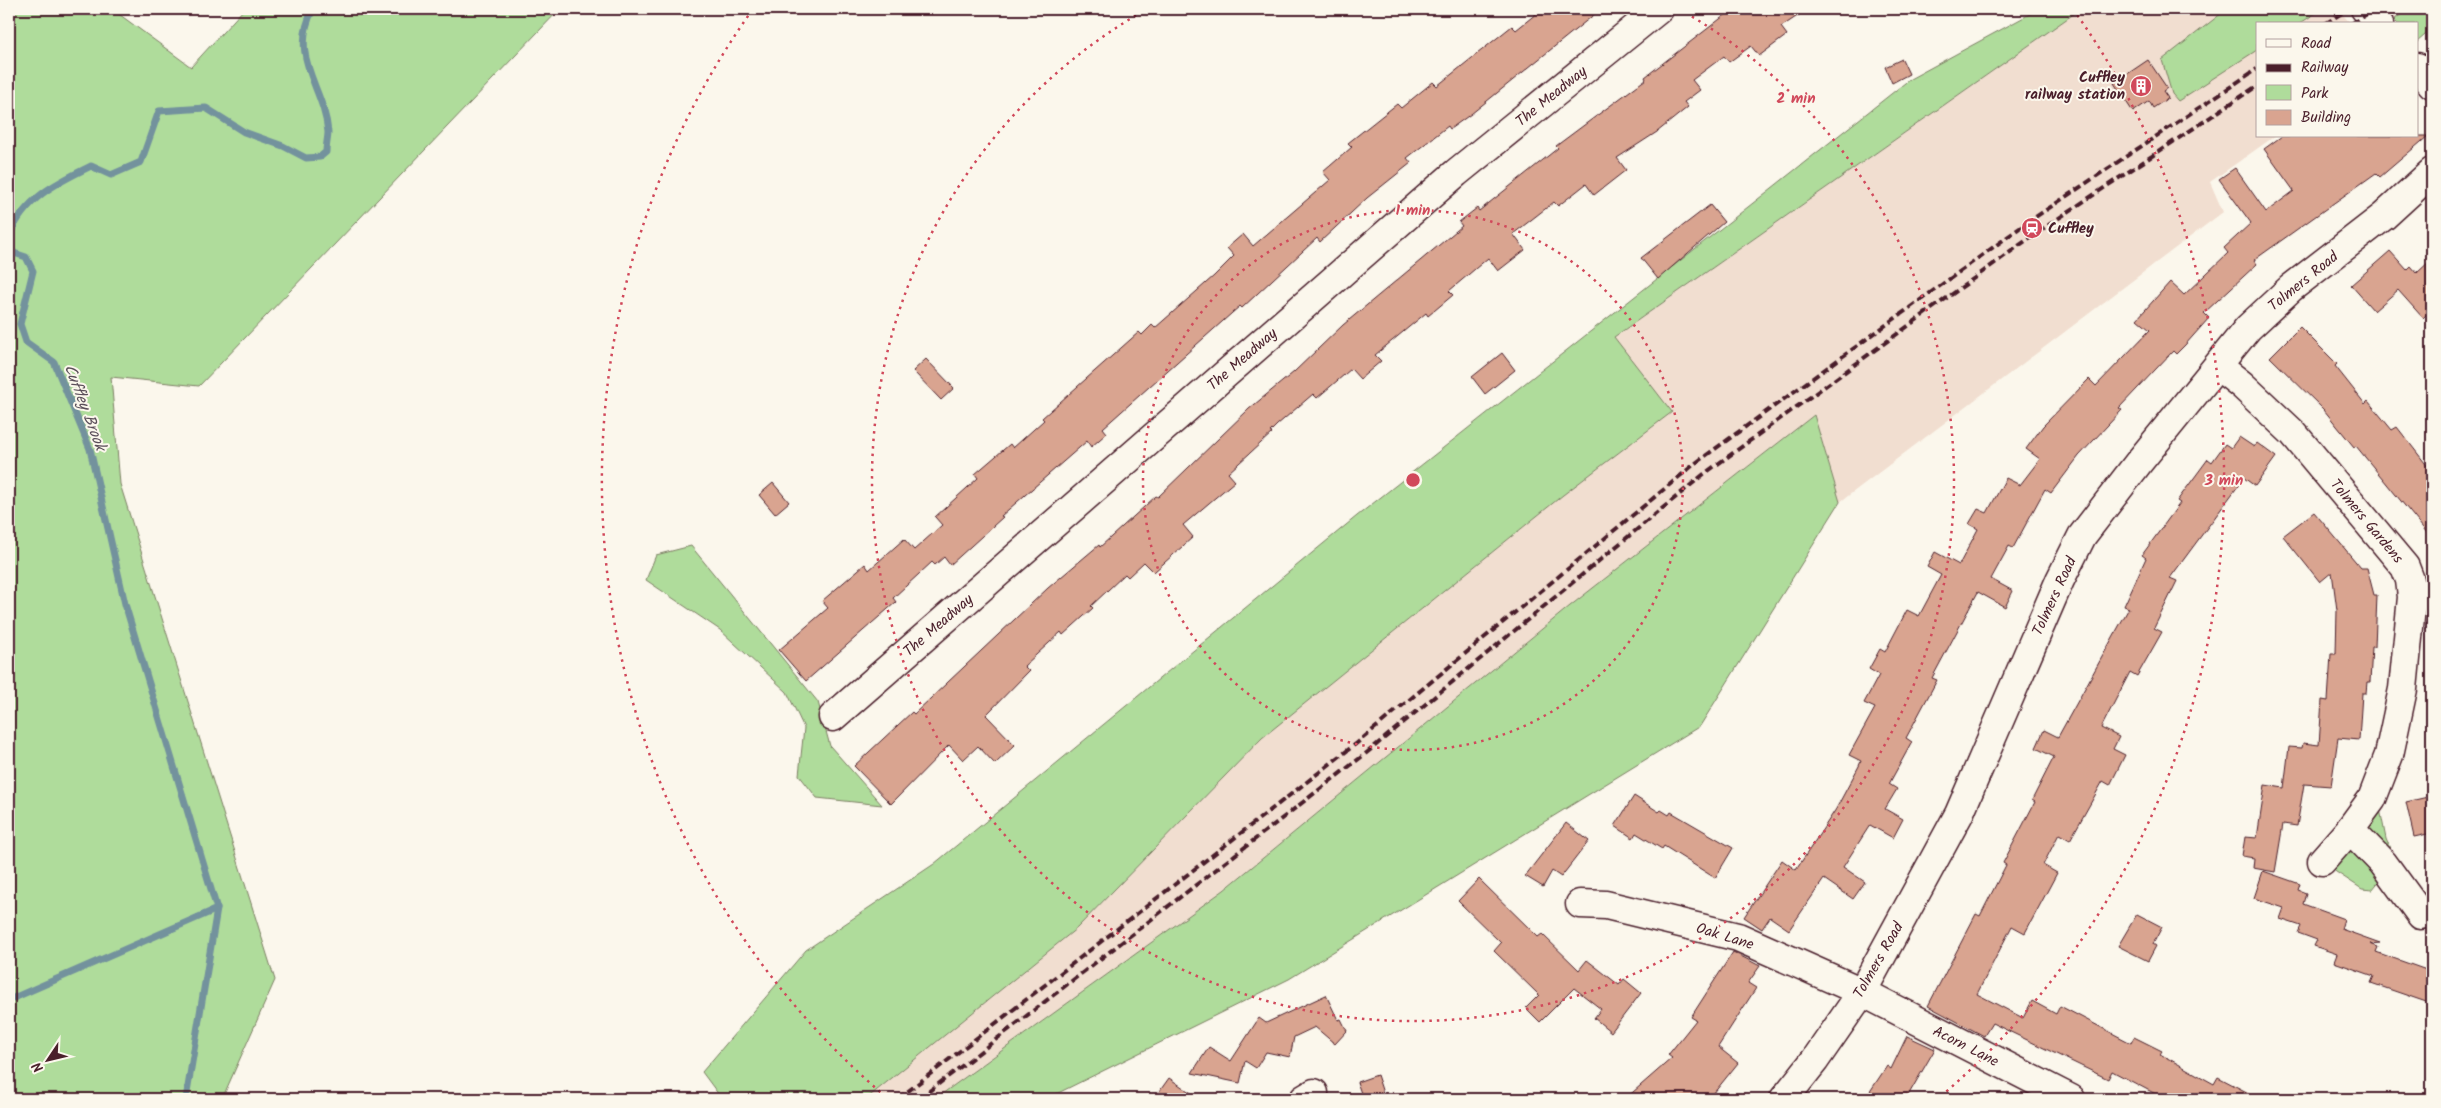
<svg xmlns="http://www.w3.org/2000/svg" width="2441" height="1108" viewBox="0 0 2441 1108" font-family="Kalam,sans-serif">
	<rect width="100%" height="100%" fill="#fbf7ec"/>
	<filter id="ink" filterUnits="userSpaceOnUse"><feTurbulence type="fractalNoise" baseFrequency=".02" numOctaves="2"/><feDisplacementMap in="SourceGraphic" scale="10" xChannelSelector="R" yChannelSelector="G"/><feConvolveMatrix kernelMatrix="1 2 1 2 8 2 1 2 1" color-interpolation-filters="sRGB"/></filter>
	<g filter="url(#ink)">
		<g fill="#f1ded0">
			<path d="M2078 9H2338L2351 24H2257V136H2275L2210 182 2223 212 1840 502 1814 415 1570 606 1224 890 935 1099H866L1077 928 1262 738 1563 495 1672 412 1613 338 2075 13Z"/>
			<path d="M2383 9H2408L2394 20Z"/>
		</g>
		<g fill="#afdc9b" stroke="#7c7e63">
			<path d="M9 9H112L191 67 244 9H560L199 386 111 377 120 484 275 980 222 1099H9Z"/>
			<path d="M2039 9H2078L2075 13 1614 337 1672 412 1563 495 1262 738 1077 928 866 1099H722L702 1072 806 950 934 864 1357 516 1910 79Z"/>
			<path d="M2227 9H2322L2299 24H2257V50L2178 101 2172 94 2162 60Z"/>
			<path d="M2408 9H2432V29L2417 42V24H2398L2394 20Z"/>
			<path d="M1814 415 1840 502 1700 726 1289 979 1046 1099H935L1224 890 1570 606Z"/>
			<path d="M691 546 818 702 830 746 882 805 817 798 799 775 804 728 787 692 720 630 646 580 656 555Z"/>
			<path d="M2380 809 2386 839 2395 861 2370 834 2368 826Z"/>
			<path d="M2352 849 2381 879 2372 890 2362 889 2330 868 2344 850Z"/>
		</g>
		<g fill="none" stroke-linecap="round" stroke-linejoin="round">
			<g stroke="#73929d" stroke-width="7">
				<path d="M9 236C25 198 56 183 91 166L111 175 141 162 159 111 206 108 244 132 283 146 306 158 320 157 326 152C326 145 328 138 328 132 324 86 288 58 313 9"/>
				<path d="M9 247 14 253 26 257 33 271 20 324 26 342 54 362 90 449 125 604 217 909 9 1000"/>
				<path d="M186 1099 217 909"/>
			</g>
		</g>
		<g fill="#d9a490" stroke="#4a1f2b">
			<path d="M1542 9H1601L1471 114 1450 129 1448 126 1407 158 1411 163 1367 198 1320 242 1317 238 1242 308 1240 306 1232 313 1103 428 1107 433 1091 447 1087 441 1001 516 1003 517 950 565 944 557 935 565 932 562 893 598 896 602 806 681 779 650 828 608 822 601 865 564 869 570 904 539 914 550 942 525 935 517 978 478 975 474 1010 444 1013 448 1044 420 1042 418 1139 332 1142 335 1152 325 1155 328 1214 276 1234 256 1227 248 1243 234 1253 246 1330 180 1323 172 1352 147 1348 143 1397 104 1401 108 1433 82 1437 86 1512 26 1516 30Z"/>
			<path d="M1733 9H1808L1781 27 1787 35 1759 56 1751 46 1729 62 1724 56 1692 80 1700 90 1684 102 1688 107 1657 132 1617 158 1626 170 1594 195 1586 184 1558 206 1554 202 1513 234 1525 250 1498 271 1488 258 1449 291 1453 295 1428 316 1426 313 1375 355 1381 361 1360 379 1351 369 1317 398 1313 394 1277 425 1270 432 1272 433 1228 473 1235 481 1183 525 1193 537 1154 572 1144 562 1128 577 1125 574 1091 606 1093 608 1063 635 1061 632 1024 666 1029 671 986 715 1015 745 995 764 978 746 963 760 949 745 891 804 854 766 912 712 914 714 1048 588 1099 545 1100 547 1156 496 1158 497 1249 409 1294 372 1343 325 1462 226 1459 222 1477 208 1479 211 1558 148 1556 146 1646 79 1645 77Z"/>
			<path d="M1902 59 1909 74 1892 83 1885 67Z"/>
			<path d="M2148 60 2167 88 2163 91 2168 98 2153 108 2149 101 2133 112 2114 83Z"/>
			<path d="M2282 136H2428L2380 177 2376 173 2254 260 2257 264 2204 313 2209 318 2185 345 2176 354 2173 351 2119 408 2122 410 2079 456 2051 493 2045 489 2013 548 2009 546 1991 579 2013 591 2005 607 1978 592 1932 678 1937 680 1906 738 1912 742 1889 784 1897 789 1885 809 1903 819 1893 838 1870 825 1843 867 1865 882 1853 899 1824 879 1789 930 1770 917 1762 929 1744 917 1782 860 1796 870 1836 809 1859 766 1861 761 1849 755 1875 708 1864 703 1879 675 1869 669 1880 649 1885 652 1907 610 1919 616 1941 575 1927 567 1935 552 1959 565 1978 529 1969 524 1978 509 1987 513 2006 478 2020 485 2040 459 2026 449 2043 426 2089 379 2096 386 2150 330 2137 319 2170 282 2184 295 2228 253 2224 248 2251 223 2219 179 2235 168 2266 212 2294 191 2264 149Z"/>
			<path d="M1710 205 1724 222 1658 279 1641 258Z"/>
			<path d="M2390 251 2407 270 2411 266 2417 273 2432 259V309L2423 318 2398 290 2374 311 2351 285Z"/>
			<path d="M2300 327 2337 364 2335 366 2365 404 2368 401 2392 430 2397 427 2432 472V539L2356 446 2354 447 2324 410 2270 357Z"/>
			<path d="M1502 353 1515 370 1485 394 1472 377Z"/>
			<path d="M926 359 954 388 941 400 913 371Z"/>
			<path d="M2239 437 2254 447 2257 443 2276 457 2255 486 2244 478 2170 578 2177 581 2154 628 2162 632 2137 676 2130 672 2101 728 2119 737 2113 749 2125 755 2110 785 2103 781 2070 840 2059 834 2043 865 2057 873 2025 933 2012 926 1977 994 2023 1018 2032 1001 2056 1014 2060 1006 2131 1043 2134 1037 2162 1051 2160 1054 2214 1084 2218 1077 2260 1099H2165L2112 1071 2108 1079 1992 1023 1984 1036 1928 1006 1976 914 1980 916 2006 865 2003 863 2035 802 2032 800 2054 757 2036 748 2044 730 2058 737 2129 608 2124 606 2146 558 2142 555 2180 503 2177 501 2208 459 2212 462 2225 444 2231 448Z"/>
			<path d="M773 483 789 502 775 514 759 495Z"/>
			<path d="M2314 512 2361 568H2367L2374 595H2377L2375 647H2372L2370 682H2367L2366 693H2362L2359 740 2338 738 2331 786 2304 784 2297 826 2283 824 2275 872 2253 868 2254 858 2242 856 2245 837 2257 838 2265 785 2284 788 2289 747 2302 748 2303 743 2319 745 2322 700 2328 701 2331 654H2336L2337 610 2332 572 2320 582 2283 536Z"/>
			<path d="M1634 796 1659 812 1661 810 1669 815 1671 812 1733 848 1715 878 1664 846 1662 849 1636 833 1633 838 1615 826Z"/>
			<path d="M2432 796V833L2414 837 2406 802Z"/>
			<path d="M1566 823 1589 841 1561 877 1552 871 1543 887 1525 876Z"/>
			<path d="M2263 871 2300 884 2298 890 2306 893 2303 904 2344 919 2341 929 2380 943 2370 944 2378 947 2376 952 2432 972V1004L2371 983 2374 976 2334 962 2337 954 2314 946 2317 940 2298 933 2301 926 2280 919 2284 908 2254 898Z"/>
			<path d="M1479 879 1538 937 1542 934 1579 970 1587 960 1619 985 1624 979 1641 993 1611 1032 1594 1018 1601 1009 1574 988 1540 1022 1526 1008 1539 995 1494 951 1501 943 1458 901Z"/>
			<path d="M2137 914 2162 927 2153 944 2156 946 2148 961 2118 946Z"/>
			<path d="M1733 952 1760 966 1748 983 1756 988 1718 1047 1738 1063 1709 1099H1625L1672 1058 1668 1055 1696 1020 1691 1017Z"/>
			<path d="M1326 995 1338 1020 1341 1019 1347 1031 1335 1044 1315 1027 1294 1037 1290 1057 1266 1052 1256 1068 1245 1061 1240 1083 1192 1073 1209 1047 1231 1061 1259 1018 1266 1023Z"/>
			<path d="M1907 1036 1935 1049 1906 1099H1879L1869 1093 1887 1066 1891 1069Z"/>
			<path d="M1377 1075 1385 1099H1363L1357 1082Z"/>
			<path d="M1169 1078 1200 1099H1154Z"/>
		</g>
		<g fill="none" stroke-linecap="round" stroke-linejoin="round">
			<g stroke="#4a1f2b" stroke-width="31">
				<g id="minor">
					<path d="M2218 366 2242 385 2293 433 2405 567 2410 580 2412 597 2403 689 2389 755 2372 799 2350 829 2383 863 2421 915"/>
					<path d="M833 717 1456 173 1659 9"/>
					<path d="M2322 861 2350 829"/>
					<path d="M1580 904 1606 905 1738 937 1862 992 2071 1099"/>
					<path d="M1304 1099 1314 1093"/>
					<path d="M1784 1099 1815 1060 1862 992 1959 814 2060 580 2082 536 2139 462 2248 328 2291 288 2384 216 2432 172"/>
				</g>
			</g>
			<g stroke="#4a1f2b" stroke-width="31">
				<g id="major">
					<path d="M2365 9 2379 24"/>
					<path d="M2417 67 2432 84"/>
				</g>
			</g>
			<use href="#minor" stroke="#fbf7ec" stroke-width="28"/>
			<use href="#major" stroke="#fbf7ec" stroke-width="28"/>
			<g stroke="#4a1f2b" stroke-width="4" stroke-dasharray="8 4" stroke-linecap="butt">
				<path d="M2325 24 2348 9"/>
				<path d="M2351 24 2375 9"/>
				<path d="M898 1099 1357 743 1697 462 2028 222 2257 69"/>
				<path d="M919 1099 1364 755 1704 474 2035 234 2257 86"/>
			</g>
		</g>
	</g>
	<g fill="none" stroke="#d1495b" stroke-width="2.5" stroke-dasharray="2.5 5">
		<circle cx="1413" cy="480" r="270"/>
		<path d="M1679 9A541 541 0 1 1 1147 9"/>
		<path d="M886 1097A811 811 0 0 1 753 9M2073 9A811 811 0 0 1 1940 1097"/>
	</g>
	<defs>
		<g id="building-disc" transform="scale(1.125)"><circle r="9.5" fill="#d1495b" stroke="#fbf7ec"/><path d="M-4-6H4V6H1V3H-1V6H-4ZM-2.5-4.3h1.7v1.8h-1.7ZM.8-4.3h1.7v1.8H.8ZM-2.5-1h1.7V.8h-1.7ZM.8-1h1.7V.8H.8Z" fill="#fff"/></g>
		<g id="station-disc" transform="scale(1.125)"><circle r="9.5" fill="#d1495b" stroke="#fbf7ec"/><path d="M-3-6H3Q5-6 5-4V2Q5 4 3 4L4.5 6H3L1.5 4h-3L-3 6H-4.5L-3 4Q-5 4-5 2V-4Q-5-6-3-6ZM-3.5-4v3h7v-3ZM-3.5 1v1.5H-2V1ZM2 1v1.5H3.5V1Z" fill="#fff"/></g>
	</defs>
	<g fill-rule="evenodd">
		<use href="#building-disc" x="2141" y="86"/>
		<use href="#station-disc" x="2032" y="228"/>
	</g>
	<g text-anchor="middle" stroke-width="4" stroke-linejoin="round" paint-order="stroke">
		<g font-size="15" font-weight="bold" fill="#4a1f2b" stroke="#fbf7ec" text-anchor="end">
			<text x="2125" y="82">Cuffley<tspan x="2125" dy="17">railway station</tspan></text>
			<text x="2048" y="233" text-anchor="start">Cuffley</text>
		</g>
		<g font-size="15" fill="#4a1f2b" stroke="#fbf7ec">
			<text transform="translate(1551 96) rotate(-39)" y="5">The Meadway</text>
			<text transform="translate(2303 281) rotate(-39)" y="5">Tolmers Road</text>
			<text transform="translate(1242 359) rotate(-41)" y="5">The Meadway</text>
			<text transform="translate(2367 521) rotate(50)" y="5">Tolmers Gardens</text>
			<text transform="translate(2054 596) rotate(-65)" y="5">Tolmers Road</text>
			<text transform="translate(938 625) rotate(-41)" y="5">The Meadway</text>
			<text transform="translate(1725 936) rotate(17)" y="5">Oak Lane</text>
			<text transform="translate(1878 960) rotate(-60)" y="5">Tolmers Road</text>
			<text transform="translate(1966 1046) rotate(27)" y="5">Acorn Lane</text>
		</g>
		<g font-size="16" font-style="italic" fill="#5b4f5a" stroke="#fbf7ec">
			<text transform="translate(86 407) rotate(69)" y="6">Cuffley Brook</text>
		</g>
	</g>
	<circle cx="1413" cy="480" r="8" fill="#d1495b" stroke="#fbf7ec" stroke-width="2.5"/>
	<g font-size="15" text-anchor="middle" font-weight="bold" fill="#d1495b" stroke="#fbf7ec" stroke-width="4" stroke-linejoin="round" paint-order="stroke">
		<text x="1796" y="103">2 min</text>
		<text x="1413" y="215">1 min</text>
		<text x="2224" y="485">3 min</text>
	</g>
	<rect width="2441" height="1108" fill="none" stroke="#fbf7ec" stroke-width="30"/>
	<rect x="15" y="15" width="2411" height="1078" fill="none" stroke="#4a1f2b" stroke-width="2" filter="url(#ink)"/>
	<rect x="2256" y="22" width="162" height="115" fill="#fbf7ec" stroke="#b4a19f"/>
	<rect x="2266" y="39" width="25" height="8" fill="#fbf7ec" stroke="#b4a19f"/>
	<text x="2301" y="48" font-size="15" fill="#4a1f2b">Road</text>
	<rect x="2266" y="64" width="25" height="8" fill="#4a1f2b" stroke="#b4a19f"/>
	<text x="2301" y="72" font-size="15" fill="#4a1f2b">Railway</text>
	<rect x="2266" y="85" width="25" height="15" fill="#afdc9b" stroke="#b4a19f"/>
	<text x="2301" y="98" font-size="15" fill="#4a1f2b">Park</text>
	<rect x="2266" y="110" width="25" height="15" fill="#d9a490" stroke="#b4a19f"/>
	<text x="2301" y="122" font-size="15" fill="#4a1f2b">Building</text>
	<g transform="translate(48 1060) rotate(235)" stroke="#fbf7ec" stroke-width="4" paint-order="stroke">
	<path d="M0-4L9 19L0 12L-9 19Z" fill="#4a1f2b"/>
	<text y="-8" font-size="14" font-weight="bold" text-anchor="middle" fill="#4a1f2b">N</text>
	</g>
</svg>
